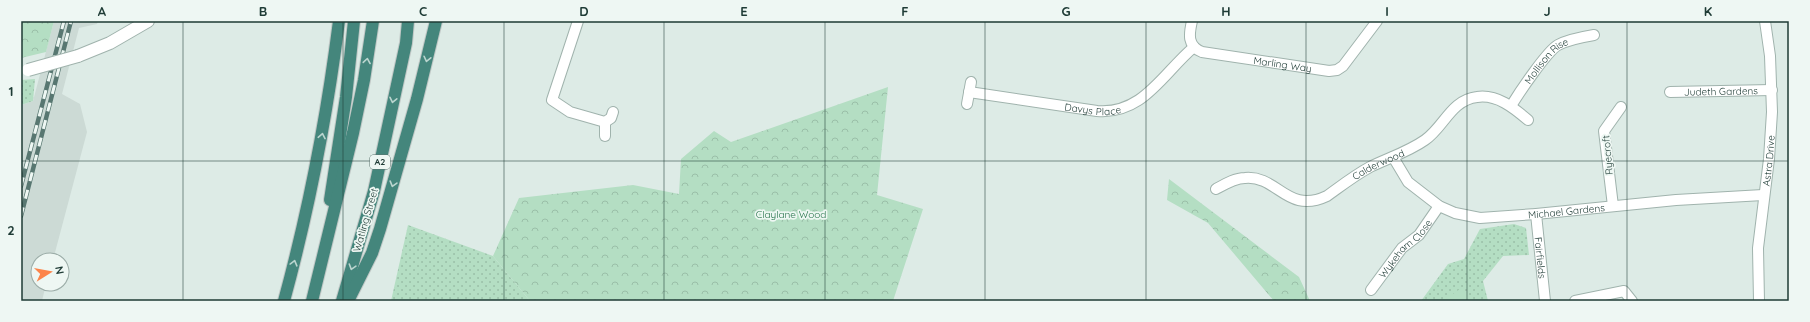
<svg xmlns="http://www.w3.org/2000/svg" width="1810" height="322" viewBox="0 0 1810 322" font-family="Quicksand,sans-serif">
	<defs>
		<pattern id="grass-dots" width="8" height="8" patternUnits="userSpaceOnUse"><rect width="8" height="8" fill="#b4dec3"/><path d="M2 2h.1M6 6h.1" fill="none" stroke="#9abfa8" stroke-width="1.8" stroke-linecap="round"/></pattern>
		<pattern id="forest-crowns" width="20" height="18" patternUnits="userSpaceOnUse"><rect width="20" height="18" fill="#b4dec3"/><path d="M2 6a3 3 0 1 1 6 0M12 15a3 3 0 1 1 6 0" fill="none" stroke="#9abfa8"/></pattern>
	</defs>
	<rect width="100%" height="100%" fill="#ddebe6"/>
	<path fill="#ccdad5" d="M54 21H98L97 24 79 28 62 94 80 104 87 132 53 260H38V284H46L42 301H21V105L33 101Z"/>
	<g fill="url(#grass-dots)">
		<path d="M35 79 33 101 21 105V80Z"/>
		<path d="M1514 224 1526 228 1529 255 1503 256 1483 281 1488 301H1421L1448 264 1464 259 1480 229Z"/>
		<path d="M408 225 493 256 530 301H391Z"/>
	</g>
	<g fill="url(#forest-crowns)">
		<path d="M21 21H54L46 52 21 58Z"/>
		<path d="M888 87 877 195 923 209 893 301H530L493 256 519 198 633 185 679 194 681 159 714 131 731 142Z"/>
		<path d="M1169 179 1299 277 1310 301H1274L1208 223 1167 200Z"/>
	</g>
	<path fill="#b4dec3" d="M1460 289 1472 297 1473 301H1446V299Z"/>
	<g fill="none" stroke-linecap="round" stroke-linejoin="round">
		<g stroke="#a0b3ad" stroke-width="12">
			<g id="minor">
				<path d="M578 21 552 100 570 112 605 122 611 118 613 112"/>
				<path id="s1" d="M1192 21C1189 34 1187 46 1202 52L1329 71 1337 70 1343 66 1377 21"/>
				<path id="s2" d="M969 92 1097 111C1143 115 1163 73 1194 47"/>
				<path id="s3" d="M1670 92 1772 90"/>
				<path d="M967 104 971 82"/>
				<path id="s4" d="M1511 106C1519 93 1547 51 1558 45 1569 39 1582 37 1594 35"/>
				<path d="M605 136V122"/>
				<path id="s5" d="M1393 157 1408 182 1439 206 1455 213 1480 218 1536 214 1676 200 1763 195"/>
				<path id="s6" d="M1216 189C1225 184 1235 178 1245 178 1278 175 1287 215 1327 196 1341 186 1355 175 1370 167 1388 158 1408 152 1425 140 1444 127 1451 100 1477 97 1497 94 1514 108 1528 120"/>
				<path d="M1613 206 1604 131 1621 107"/>
				<path id="s7" d="M1536 214 1545 301"/>
				<path id="s8" d="M1371 290 1402 248 1419 235 1439 206"/>
				<path d="M1575 301 1624 291 1632 301"/>
				<path id="s9" d="M1759 301 1758 248 1769 159 1772 112 1770 56 1765 21"/>
			</g>
		</g>
		<g stroke="#a0b3ad" stroke-width="14">
			<path id="tertiary" d="M78 56 110 43 148 21"/>
		</g>
		<g stroke="#c0c8c6" stroke-width="14">
			<g id="trunk">
				<path d="M330 200 346 97 354 21"/>
				<path d="M284 301C309 209 327 116 339 21"/>
				<path d="M312 301 353 133 364 80 373 21"/>
				<path d="M342 301 374 191 406 43 408 21"/>
				<path d="M348 301 372 253 380 229 417 99 436 21"/>
			</g>
		</g>
		<use href="#minor" stroke="#fff" stroke-width="10"/>
		<use href="#tertiary" stroke="#fff" stroke-width="12"/>
		<use href="#trunk" stroke="#44867c" stroke-width="12"/>
		<g stroke="#587771" stroke-width="4.5">
			<g id="rail">
				<path d="M21 186 64 21"/>
				<path d="M21 216 71 21"/>
			</g>
		</g>
		<use href="#rail" stroke="#eef7f3" stroke-width="3" stroke-dasharray="9" stroke-linecap="butt"/>
		<g stroke="#a0b3ad" stroke-width="14" stroke-linecap="butt">
			<path id="tertiary-bridge" d="M28 70 78 56"/>
		</g>
		<use href="#tertiary-bridge" stroke="#fff" stroke-width="12"/>
	</g>
	<defs><path id="oneway-chevron" d="M-2-3.5L2.5 0L-2 3.5" fill="none" stroke-width="1.6" stroke-linecap="round" stroke-linejoin="round"/></defs>
	<g stroke="#bbd5cf">
		<use href="#oneway-chevron" transform="translate(427 59) rotate(103)"/>
		<use href="#oneway-chevron" transform="translate(367 61) rotate(-81)"/>
		<use href="#oneway-chevron" transform="translate(393 100) rotate(102)"/>
		<use href="#oneway-chevron" transform="translate(322 136) rotate(-79)"/>
		<use href="#oneway-chevron" transform="translate(393 184) rotate(106)"/>
		<use href="#oneway-chevron" transform="translate(294 263) rotate(-75)"/>
		<use href="#oneway-chevron" transform="translate(352 267) rotate(107)"/>
	</g>
	<path fill="none" stroke="#1e3b35" stroke-width="1" stroke-opacity="0.55" d="M183 21V301M343 21V301M504 21V301M664 21V301M825 21V301M985 21V301M1146 21V301M1306 21V301M1467 21V301M1627 21V301M21 161H1789"/>
	<g text-anchor="middle" stroke-width="3.5" stroke-linejoin="round" paint-order="stroke">
		<rect fill="#eef7f3" stroke="#5c736e" stroke-width="1" x="370" y="155" width="20" height="14" rx="3"/>
		<g font-size="9" font-weight="bold" fill="#1e3b35">
			<text x="380" y="165">A2</text>
		</g>
		<g font-size="10" fill="#1e3b35" stroke="#eef7f3">
			<text dy="4" stroke="none"><textPath href="#s4" startOffset="58">Mollison Rise</textPath></text>
			<text dy="4" stroke="none"><textPath href="#s1" startOffset="118">Marling Way</textPath></text>
			<text dy="4" stroke="none"><textPath href="#s3" startOffset="51">Judeth Gardens</textPath></text>
			<text dy="4" stroke="none"><textPath href="#s2" startOffset="125">Davys Place</textPath></text>
			<text transform="translate(1607 155) rotate(-95)" y="4">Ryecroft</text>
			<text dy="4" stroke="none"><textPath href="#s9" startOffset="141">Astra Drive</textPath></text>
			<text dy="4" stroke="none"><textPath href="#s6" startOffset="180">Calderwood</textPath></text>
			<text dy="4" stroke="none"><textPath href="#s5" startOffset="198">Michael Gardens</textPath></text>
			<text transform="translate(365 220) rotate(-74)" y="4">Watling Street</text>
			<text dy="4" stroke="none"><textPath href="#s8" startOffset="54">Wykeham Close</textPath></text>
			<text dy="4" stroke="none"><textPath href="#s7" startOffset="44">Fairfields</textPath></text>
		</g>
		<g font-size="10" fill="#26744a" stroke="#eef7f3">
			<text x="791" y="218">Claylane Wood</text>
		</g>
	</g>
	<rect width="1810" height="322" fill="none" stroke="#eef7f3" stroke-width="44"/>
	<g transform="translate(50 272) rotate(79)"><circle r="19" fill="#eef7f3" stroke="#9baca7"/>
	<path d="M0-3L7 15L0 10L-7 15Z" fill="#fc844a"/>
	<text y="-6" font-size="11" font-weight="bold" text-anchor="middle" fill="#1e3b35">N</text>
	</g>
	<rect x="22" y="22" width="1766" height="278" fill="none" stroke="#1e3b35" stroke-width="1.5"/>
	<g font-size="13" text-anchor="middle" font-weight="bold" fill="#1e3b35">
		<text x="102" y="16">A</text>
		<text x="263" y="16">B</text>
		<text x="423" y="16">C</text>
		<text x="584" y="16">D</text>
		<text x="744" y="16">E</text>
		<text x="905" y="16">F</text>
		<text x="1066" y="16">G</text>
		<text x="1226" y="16">H</text>
		<text x="1387" y="16">I</text>
		<text x="1547" y="16">J</text>
		<text x="1708" y="16">K</text>
		<text x="11" y="96">1</text>
		<text x="11" y="235">2</text>
	</g>
</svg>
